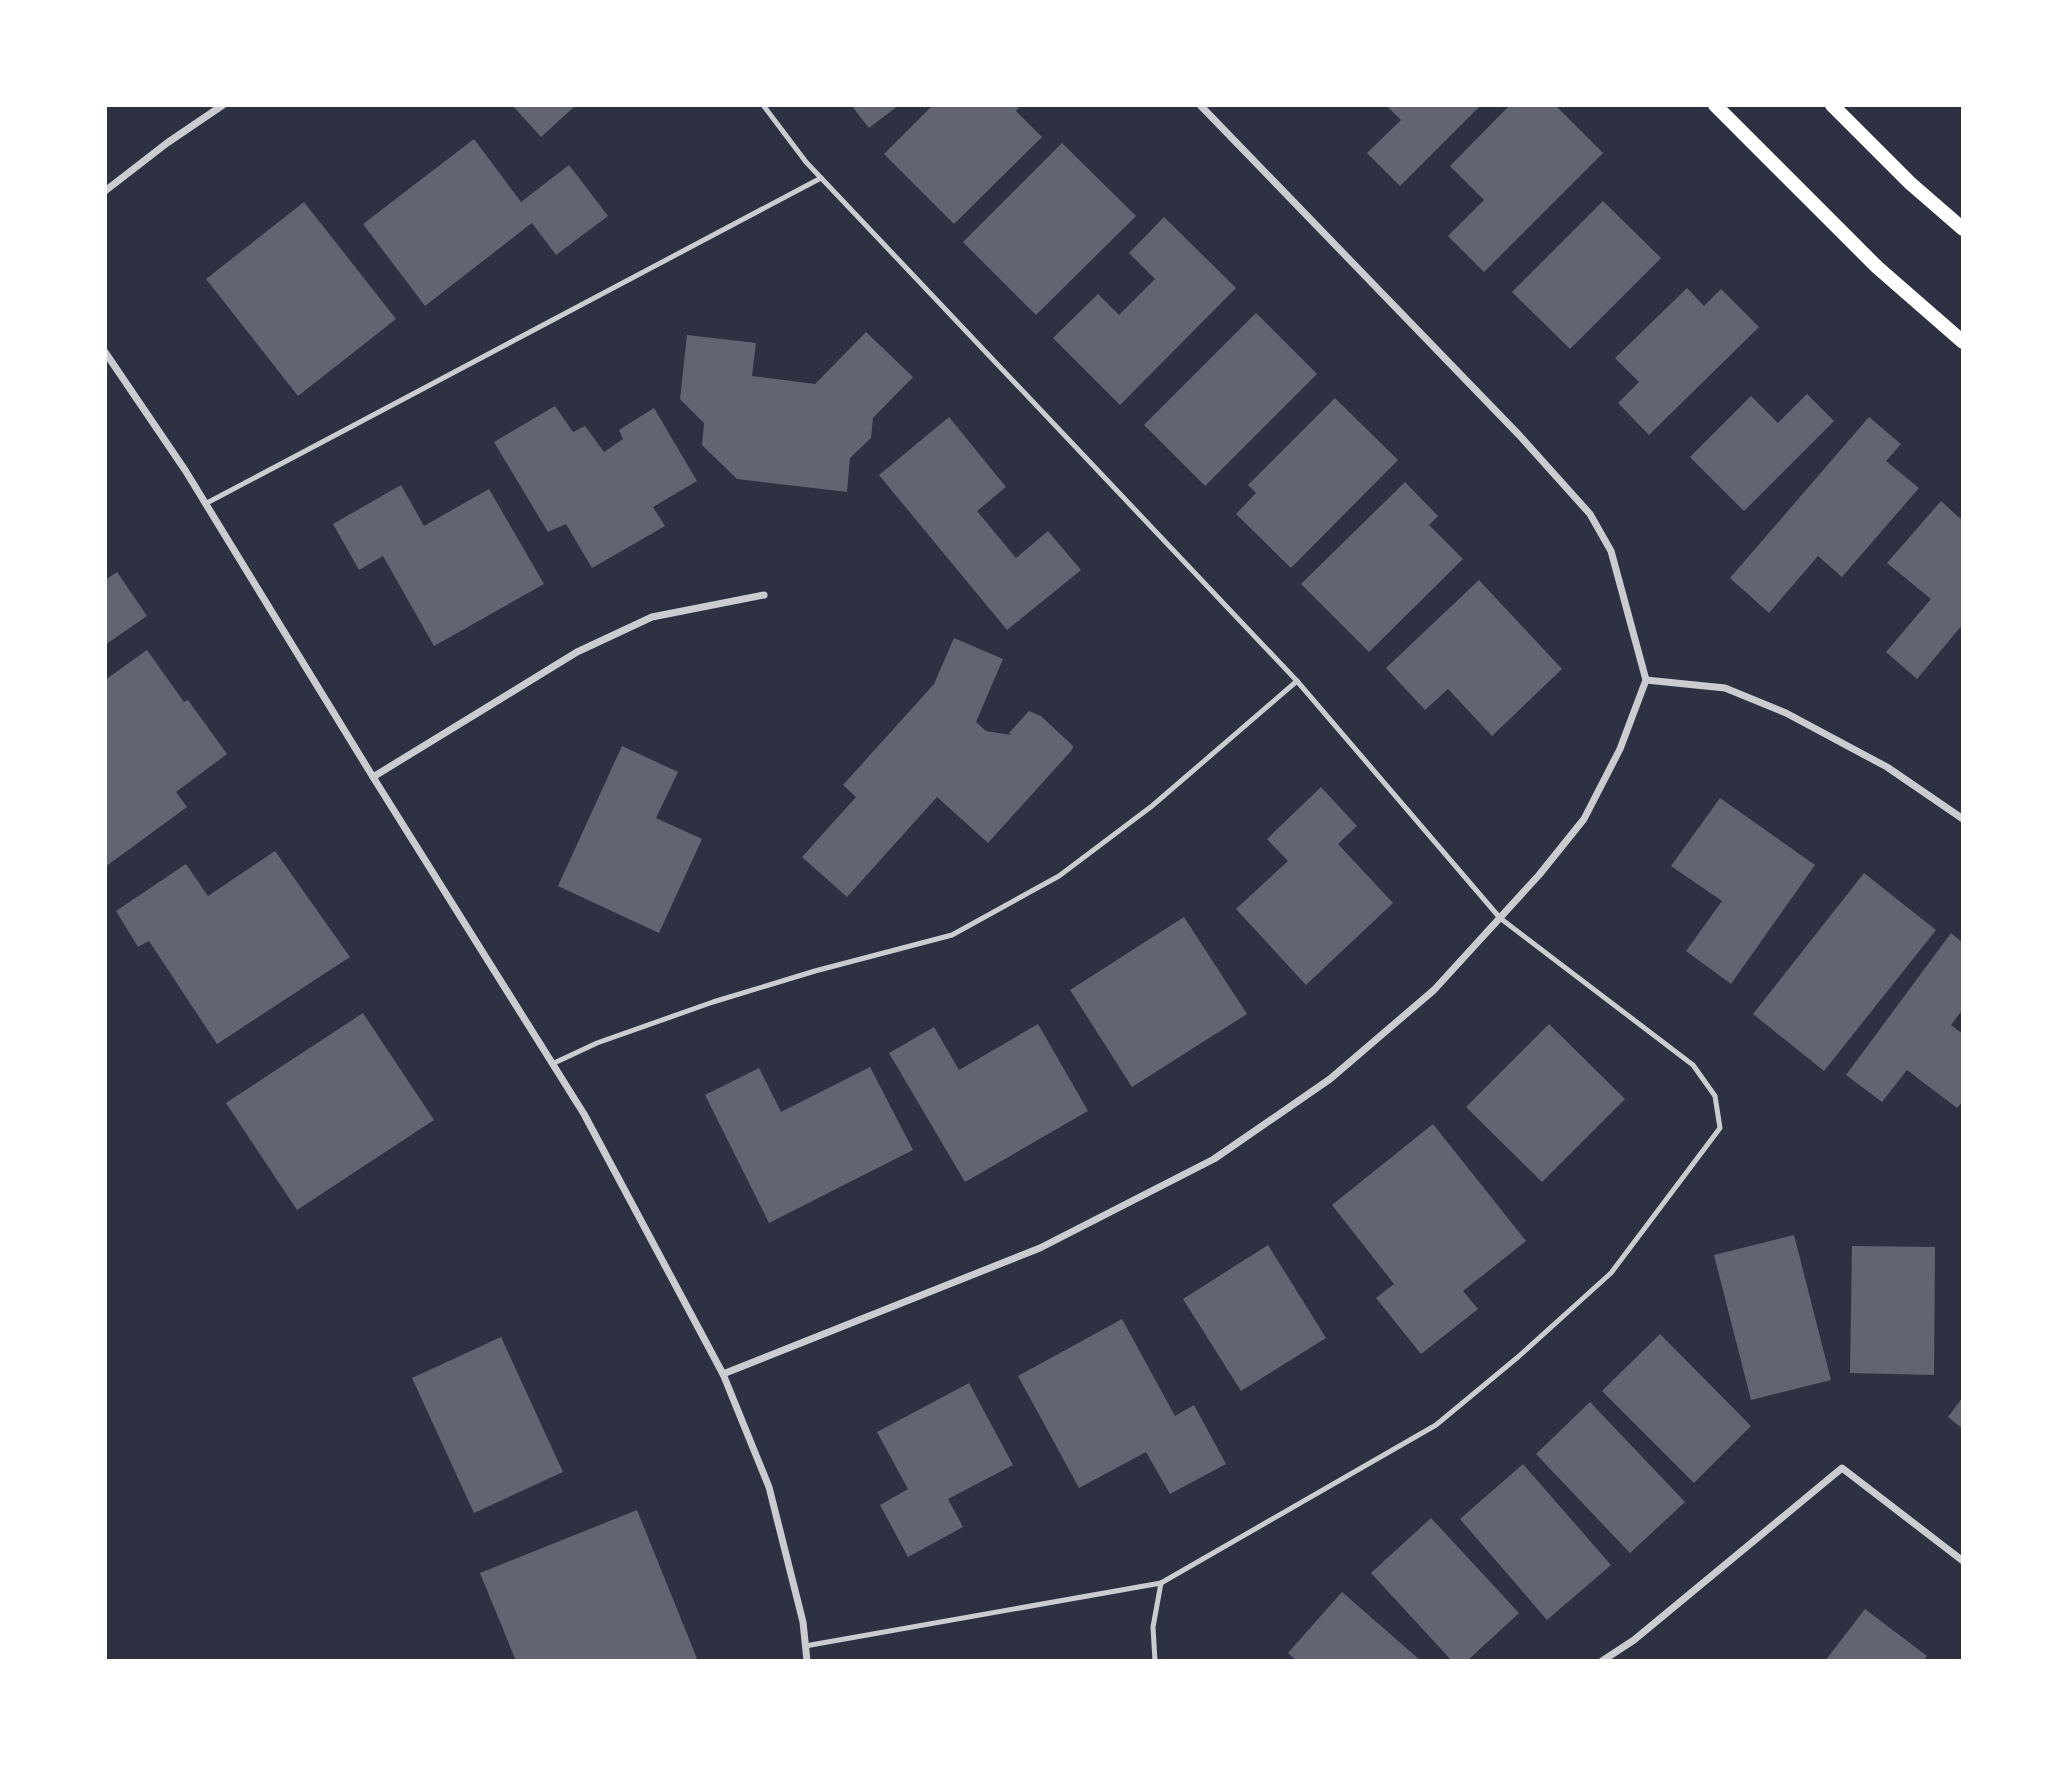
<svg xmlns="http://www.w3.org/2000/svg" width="2068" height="1766" viewBox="0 0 2068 1766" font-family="'Noto Sans',sans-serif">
	<rect width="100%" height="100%" fill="#2d3142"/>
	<g fill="#626471">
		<path d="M512 105H576L541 137Z"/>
		<path d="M851 105H899L869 128Z"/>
		<path d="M933 105H1021L1016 111 1042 137 954 224 884 154Z"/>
		<path d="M1386 105H1481L1400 186 1367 153 1401 120Z"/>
		<path d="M1510 105H1555L1603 153 1484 272 1448 236 1484 200 1450 166Z"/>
		<path d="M474 139 521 202 569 165 608 216 556 255 532 223 425 306 363 224Z"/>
		<path d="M1062 143 1136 216 1036 315 963 242Z"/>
		<path d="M1603 201 1661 258 1570 349 1512 292Z"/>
		<path d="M304 202 396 319 298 396 206 279Z"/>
		<path d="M1164 217 1236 288 1120 405 1053 338 1098 294 1119 315 1155 279 1129 253Z"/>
		<path d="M1687 288 1704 306 1721 289 1759 327 1649 435 1618 403 1639 382 1615 358Z"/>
		<path d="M1256 313 1317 374 1205 486 1144 425Z"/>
		<path d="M866 332 913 377 873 418 871 438 850 458 847 492 737 479 702 445 704 423 680 399 687 335 756 343 752 376 815 384Z"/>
		<path d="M1807 394 1834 421 1744 511 1690 457 1751 396 1778 423Z"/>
		<path d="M1335 398 1398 460 1291 568 1236 514 1256 493 1248 485Z"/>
		<path d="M555 406 573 432 585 426 604 452 623 439 619 430 654 408 697 481 653 507 665 526 592 568 566 524 548 532 494 442Z"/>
		<path d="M949 417 1006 487 977 511 1016 558 1048 531 1081 570 1007 630 879 475Z"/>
		<path d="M1869 417 1901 444 1886 461 1919 488 1842 577 1818 556 1769 613 1730 578Z"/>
		<path d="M1405 482 1438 516 1429 525 1463 559 1369 652 1301 584Z"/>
		<path d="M401 485 424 526 489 489 544 584 434 646 383 556 359 570 333 524Z"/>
		<path d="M1941 501 1963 521V624L1917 679 1886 652 1931 599 1887 563Z"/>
		<path d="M117 572 147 616 105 645V580Z"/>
		<path d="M1479 580 1562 669 1492 736 1448 689 1425 710 1386 668Z"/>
		<path d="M954 638 1003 659 976 722 986 731 1011 735 1009 733 1029 711 1041 716 1073 746 1072 750 988 843 937 797 847 897 802 857 856 797 843 785 934 684Z"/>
		<path d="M147 650 184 702 188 700 227 754 176 792 187 807 105 867V680Z"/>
		<path d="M622 746 678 772 656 818 702 839 659 933 558 886Z"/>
		<path d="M1321 787 1357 826 1338 844 1393 903 1306 985 1236 909 1288 861 1267 839Z"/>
		<path d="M1720 798 1815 865 1731 984 1686 951 1722 901 1671 866Z"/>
		<path d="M275 851 350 957 217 1044 149 941 138 947 116 911 186 864 208 896Z"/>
		<path d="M1864 873 1936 930 1824 1071 1753 1014Z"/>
		<path d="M1184 917 1247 1014 1132 1087 1070 990Z"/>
		<path d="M1951 933 1963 943V1009L1951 1025 1963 1034V1101L1957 1108 1907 1070 1882 1102 1846 1075Z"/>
		<path d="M363 1013 434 1120 297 1210 226 1103Z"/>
		<path d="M1038 1024 1088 1111 965 1182 889 1053 934 1027 959 1070Z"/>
		<path d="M1549 1024 1625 1099 1542 1182 1466 1107Z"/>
		<path d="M870 1067 913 1150 769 1223 705 1095 759 1068 781 1112Z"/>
		<path d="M1433 1124 1526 1241 1463 1291 1478 1309 1421 1354 1376 1298 1394 1284 1332 1205Z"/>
		<path d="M1794 1235 1831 1380 1751 1400 1714 1255Z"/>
		<path d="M1268 1245 1326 1338 1241 1391 1183 1299Z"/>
		<path d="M1852 1246 1935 1247 1934 1375 1850 1373Z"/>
		<path d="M1122 1319 1175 1416 1194 1405 1226 1464 1170 1494 1146 1452 1079 1488 1018 1376Z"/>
		<path d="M1660 1334 1751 1426 1694 1483 1602 1391Z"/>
		<path d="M501 1337 563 1472 474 1513 412 1378Z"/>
		<path d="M969 1383 1013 1465 948 1499 963 1527 908 1557 880 1505 908 1489 877 1432Z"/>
		<path d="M1963 1397V1429L1948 1417Z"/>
		<path d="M1590 1402 1685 1502 1630 1553 1536 1454Z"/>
		<path d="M1523 1464 1611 1565 1547 1620 1460 1519Z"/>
		<path d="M637 1510 698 1661H516L480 1573Z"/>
		<path d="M1431 1518 1519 1613 1467 1661H1452L1371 1573Z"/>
		<path d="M1342 1592 1421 1661H1297L1288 1653Z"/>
		<path d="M1865 1609 1927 1656 1923 1661H1825Z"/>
	</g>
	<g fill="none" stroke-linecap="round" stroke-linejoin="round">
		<g stroke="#caccd0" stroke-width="5">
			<path d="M763 105 806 162 1297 681 1500 918 1693 1065 1715 1096 1720 1128 1611 1273 1518 1357 1436 1425 1161 1583 1153 1627 1155 1661"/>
			<path d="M205 504 821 178"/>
			<path d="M552 1064 597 1043 713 1002 815 971 952 935 1059 876 1152 806 1297 681"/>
			<path d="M805 1646 1161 1583"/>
		</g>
		<g stroke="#caccd0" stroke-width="7">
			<path d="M105 191 167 143 223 105"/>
			<path d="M105 352 185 470 373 777 584 1114 723 1374 769 1487 803 1622 807 1661"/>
			<path d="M1646 680 1725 688 1786 713 1887 767 1963 819"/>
			<path d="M373 777 577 652 652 617 764 595"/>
			<path d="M723 1374 1040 1248 1214 1159 1330 1079 1434 990 1539 875 1584 819 1620 749 1646 680 1611 551 1590 514 1520 436 1200 105"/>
			<path d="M1602 1661 1634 1640 1842 1468 1963 1561"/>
		</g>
		<g stroke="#fff" stroke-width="14">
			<path d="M1715 105 1877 267 1963 342"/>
			<path d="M1832 105 1910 183 1963 229"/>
		</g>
	</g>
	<rect width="2068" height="1766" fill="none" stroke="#ffffff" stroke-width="214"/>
</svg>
